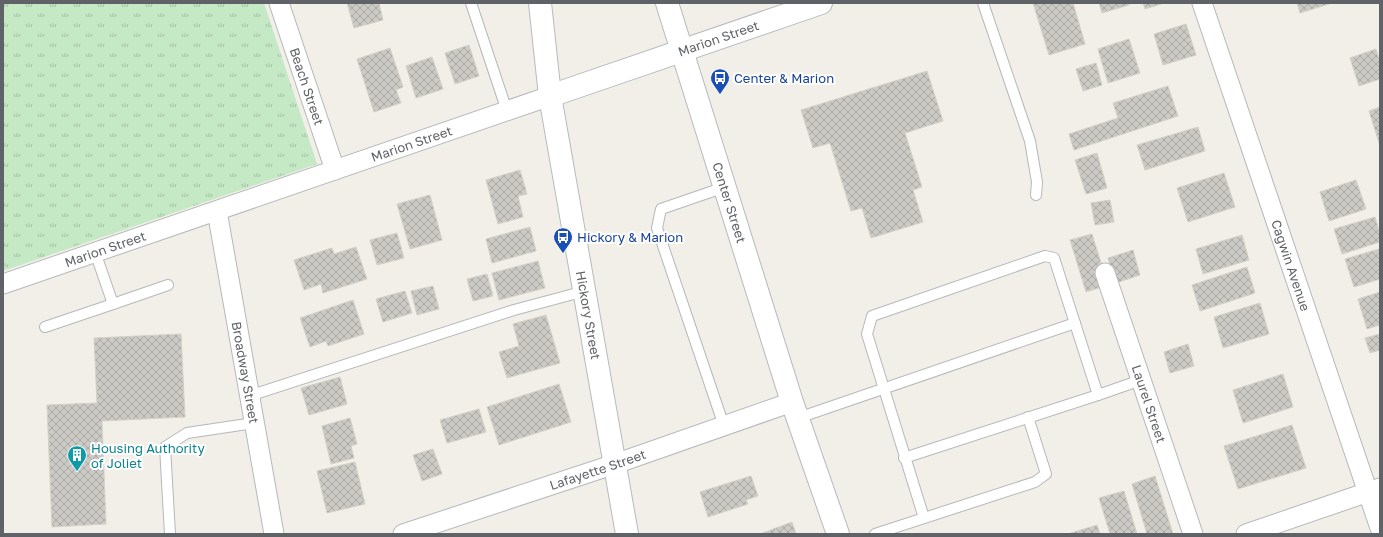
<svg xmlns="http://www.w3.org/2000/svg" width="1383" height="537" viewBox="0 0 1383 537" font-family="'Golos Text',sans-serif">
	<defs>
		<pattern id="park-tufts" width="24" height="20" patternUnits="userSpaceOnUse"><rect width="24" height="20" fill="#c5e8c5"/><path d="M3 7l-1-3M5 7V3M7 7l1-3M15 17l-1-3M17 17v-4M19 17l1-3" fill="none" stroke="#a3c0a4"/></pattern>
		<pattern id="building-cross-hatch" width="8" height="8" patternUnits="userSpaceOnUse"><rect width="8" height="8" fill="#cccac5"/><path d="M0 0l8 8M0 8l8-8" fill="none" stroke="#a9a8a4"/></pattern>
	</defs>
	<rect width="100%" height="100%" fill="#f1efe8"/>
	<path fill="url(#park-tufts)" d="M3 3H264L317 164 3 271Z"/>
	<g fill="url(#building-cross-hatch)" stroke="#d6d1c6">
		<path d="M347 3H379L383 20 354 28Z"/>
		<path d="M1033 3H1073L1085 44 1049 55Z"/>
		<path d="M1099 3H1128L1129 5 1102 13Z"/>
		<path d="M1143 3H1164L1145 9Z"/>
		<path d="M1297 3H1332L1300 13Z"/>
		<path d="M1186 24 1196 55 1163 65 1154 34Z"/>
		<path d="M1129 39 1140 73 1108 83 1098 49Z"/>
		<path d="M469 45 479 76 455 84 445 53Z"/>
		<path d="M390 48 403 87 396 90 401 103 374 112 357 59Z"/>
		<path d="M1376 49 1380 62V79L1359 86 1350 58Z"/>
		<path d="M432 57 443 89 416 98 406 66Z"/>
		<path d="M1096 63 1102 85 1083 91 1076 69Z"/>
		<path d="M927 71 943 121 905 133 922 187 913 190 923 222 871 238 862 208 851 211 830 143 813 148 801 110Z"/>
		<path d="M1168 86 1178 116 1074 150 1069 134 1118 118 1113 103Z"/>
		<path d="M1380 107V146L1369 111Z"/>
		<path d="M1198 127 1205 151 1145 170 1137 145Z"/>
		<path d="M1097 153 1107 188 1086 194 1075 160Z"/>
		<path d="M520 170 527 194 518 196 523 217 498 224 486 180Z"/>
		<path d="M1224 173 1235 207 1188 222 1177 188Z"/>
		<path d="M1356 180 1366 209 1329 221 1320 192Z"/>
		<path d="M430 195 442 240 410 249 397 204Z"/>
		<path d="M1110 200 1114 222 1095 225 1091 203Z"/>
		<path d="M1375 217 1380 234V242L1342 254 1334 229Z"/>
		<path d="M530 227 536 251 492 263 486 239Z"/>
		<path d="M397 233 404 258 377 265 370 240Z"/>
		<path d="M1092 234 1108 285 1086 292 1070 240Z"/>
		<path d="M1242 235 1249 260 1203 274 1196 249Z"/>
		<path d="M356 247 367 279 323 293 321 284 304 290 294 260 332 248 334 254Z"/>
		<path d="M1379 249 1380 279 1354 287 1345 259Z"/>
		<path d="M1133 250 1140 275 1116 283 1108 258Z"/>
		<path d="M538 261 545 288 499 300 492 273Z"/>
		<path d="M1247 267 1255 293 1200 311 1192 285Z"/>
		<path d="M487 274 493 296 473 301 467 279Z"/>
		<path d="M433 286 439 309 417 315 411 291Z"/>
		<path d="M405 291 412 313 383 322 376 299Z"/>
		<path d="M1380 292V325L1367 329 1358 299Z"/>
		<path d="M353 300 364 334 328 346 326 341 310 347 300 318Z"/>
		<path d="M1260 303 1269 334 1223 348 1214 317Z"/>
		<path d="M546 315 560 363 507 378 499 352 519 346 513 324Z"/>
		<path d="M181 334 185 417 102 421 106 524 52 527 47 405 97 403 94 338Z"/>
		<path d="M1380 334V350L1370 353 1365 338Z"/>
		<path d="M1188 344 1194 366 1170 373 1164 352Z"/>
		<path d="M1283 374 1293 407 1243 423 1233 390Z"/>
		<path d="M340 377 347 404 309 415 301 388Z"/>
		<path d="M559 384 571 422 499 445 487 407Z"/>
		<path d="M479 409 486 432 447 443 440 420Z"/>
		<path d="M350 418 357 444 351 446 354 458 331 464 322 426Z"/>
		<path d="M1292 425 1306 468 1238 489 1224 446Z"/>
		<path d="M433 449 442 474 422 481 413 455Z"/>
		<path d="M355 462 365 504 327 513 317 471Z"/>
		<path d="M751 476 758 496 746 500 748 504 708 517 700 492Z"/>
		<path d="M1155 476 1173 534H1147L1132 484Z"/>
		<path d="M1124 491 1137 534H1110L1099 498Z"/>
		<path d="M792 522 796 534H760Z"/>
		<path d="M1097 525 1100 534H1071V533Z"/>
	</g>
	<g fill="none" stroke-linecap="round" stroke-linejoin="round">
		<g stroke="#b5b8bc" stroke-width="12">
			<g id="lane">
				<path d="M471 3 507 111"/>
				<path d="M983 3 1030 141 1037 182 1036 195"/>
				<path d="M95 252 113 304 168 285"/>
				<path d="M45 327 113 304"/>
				<path d="M1098 395 1141 380"/>
				<path d="M249 396 514 310 585 291"/>
				<path d="M798 418 1075 323"/>
				<path d="M724 426 657 228 661 209 725 187"/>
				<path d="M904 458 1098 395 1054 258 1045 256 872 316 867 334 924 518"/>
				<path d="M170 534 165 447 187 433 254 423"/>
				<path d="M875 534 1035 482 1046 474 1028 417"/>
			</g>
		</g>
		<g stroke="#b5b8bc" stroke-width="21">
			<g id="street">
				<path id="s1" d="M279 3 335 170"/>
				<path id="s2" d="M1202 3 1380 528"/>
				<path id="s3" d="M217 211 274 534"/>
				<path id="s4" d="M1105 273 1193 534"/>
				<path id="s5" d="M3 284 550 96"/>
				<path id="s6" d="M403 534 615 464 792 402"/>
				<path d="M1246 534 1380 488"/>
			</g>
		</g>
		<g stroke="#b6babf" stroke-width="24">
			<g id="secondary">
				<path id="s7" d="M540 3 550 96 627 534"/>
				<path id="s8" d="M667 3 792 402 838 534"/>
				<path id="s9" d="M550 96 821 3"/>
			</g>
		</g>
		<use href="#lane" stroke="#fff" stroke-width="10"/>
		<use href="#street" stroke="#fff" stroke-width="19"/>
		<use href="#secondary" stroke="#fff" stroke-width="22"/>
	</g>
	<defs>
		<g id="bus-pin" transform="scale(1)"><path d="M0 17L-7.5 6A9.5 9.5 0 1 1 7.5 6Z" fill="#1a4fb4" stroke="#fff"/><path d="M-5-6H5V4H4V6H2V4H-2V6H-4V4H-5ZM-3.5-4V0h7V-4ZM-3.5 1.2v1.5H-2V1.2ZM2 1.2v1.5H3.5V1.2Z" fill="#fff"/></g>
		<g id="building-pin" transform="scale(1)"><path d="M0 17L-7.5 6A9.5 9.5 0 1 1 7.5 6Z" fill="#0f9aa8" stroke="#fff"/><path d="M-4-6H4V6H1V3H-1V6H-4ZM-2.5-4.3h1.7v1.8h-1.7ZM.8-4.3h1.7v1.8H.8ZM-2.5-1h1.7V.8h-1.7ZM.8-1h1.7V.8H.8Z" fill="#fff"/></g>
	</defs>
	<g fill-rule="evenodd">
		<use href="#bus-pin" x="720" y="78"/>
		<use href="#bus-pin" x="563" y="237"/>
		<use href="#building-pin" x="77" y="455"/>
	</g>
	<g text-anchor="middle" stroke-width="4" stroke-linejoin="round" paint-order="stroke">
		<g font-size="13" fill="#5f6368" stroke="#fff">
			<text dy="5" stroke="none"><textPath href="#s9" startOffset="178">Marion Street</textPath></text>
			<text dy="5" stroke="none"><textPath href="#s1" startOffset="88">Beach Street</textPath></text>
			<text dy="5" stroke="none"><textPath href="#s5" startOffset="432">Marion Street</textPath></text>
			<text dy="5" stroke="none"><textPath href="#s8" startOffset="209">Center Street</textPath></text>
			<text dy="5" stroke="none"><textPath href="#s5" startOffset="108">Marion Street</textPath></text>
			<text dy="5" stroke="none"><textPath href="#s2" startOffset="277">Cagwin Avenue</textPath></text>
			<text dy="5" stroke="none"><textPath href="#s7" startOffset="316">Hickory Street</textPath></text>
			<text dy="5" stroke="none"><textPath href="#s3" startOffset="164">Broadway Street</textPath></text>
			<text dy="5" stroke="none"><textPath href="#s4" startOffset="138">Laurel Street</textPath></text>
			<text dy="5" stroke="none"><textPath href="#s6" startOffset="205">Lafayette Street</textPath></text>
		</g>
		<g font-size="13" fill="#164399" stroke="#fff" text-anchor="start">
			<text x="734" y="83">Center &amp; Marion</text>
			<text x="577" y="242">Hickory &amp; Marion</text>
		</g>
		<g font-size="13" fill="#0d838f" stroke="#fff" text-anchor="start">
			<text x="91" y="453">Housing Authority<tspan x="91" dy="15">of Joliet</tspan></text>
		</g>
	</g>
	<rect width="1383" height="537" fill="none" stroke="#5f6368" stroke-width="8"/>
</svg>
